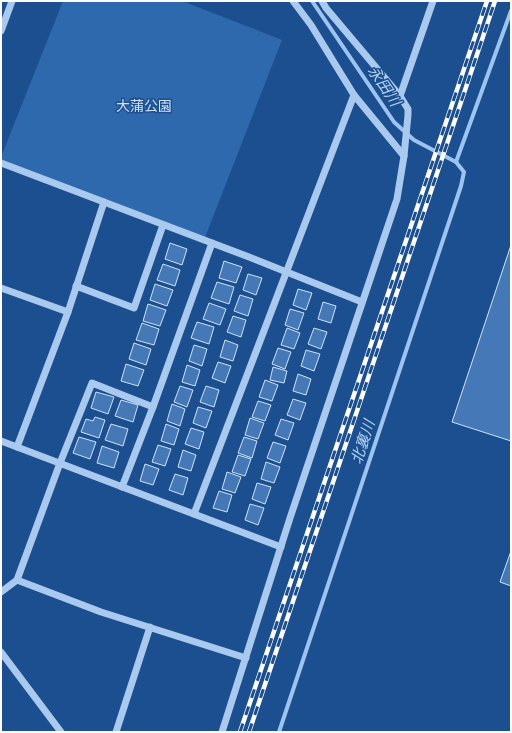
<svg xmlns="http://www.w3.org/2000/svg" width="512" height="733" viewBox="0 0 512 733" font-family="Helvetica,'Noto Sans JP',sans-serif">
	<rect width="100%" height="100%" fill="#1b4f8f"/>
	<path fill="#2e69ad" d="M63 1H182L282 40 204 240 1 163V157Z"/>
	<g fill="none" stroke-linecap="round" stroke-linejoin="round">
		<g stroke="#9cc4f0" stroke-width="4">
			<path d="M456 162 511 11"/>
			<path d="M279 732 461 186 464 172 456 162 414 140 394 122 312 1"/>
		</g>
	</g>
	<g fill="#4478b7" stroke="#cfe3fa">
		<path d="M170 243 187 249 182 265 165 259Z"/>
		<path d="M511 245V441L452 422Z"/>
		<path d="M224 261 242 267 236 283 219 278Z"/>
		<path d="M163 264 180 270 175 286 157 280Z"/>
		<path d="M248 274 262 278 256 295 243 290Z"/>
		<path d="M217 282 234 287 229 304 211 298Z"/>
		<path d="M155 284 173 290 167 306 150 300Z"/>
		<path d="M298 289 312 293 306 310 293 305Z"/>
		<path d="M240 295 253 299 248 316 234 311Z"/>
		<path d="M323 302 336 306 331 323 318 319Z"/>
		<path d="M209 303 226 309 220 325 203 319Z"/>
		<path d="M148 304 166 310 160 326 143 321Z"/>
		<path d="M290 309 304 313 298 330 285 325Z"/>
		<path d="M233 316 246 320 241 337 227 332Z"/>
		<path d="M197 322 214 327 209 344 191 338Z"/>
		<path d="M142 323 159 329 154 345 136 340Z"/>
		<path d="M287 328 300 333 294 349 281 345Z"/>
		<path d="M314 328 327 332 321 349 308 344Z"/>
		<path d="M225 340 238 345 233 361 220 357Z"/>
		<path d="M134 343 151 349 146 365 129 359Z"/>
		<path d="M194 345 207 349 202 366 189 361Z"/>
		<path d="M278 348 291 352 285 369 272 364Z"/>
		<path d="M306 350 320 354 314 371 301 366Z"/>
		<path d="M218 362 231 366 225 383 212 378Z"/>
		<path d="M126 364 144 370 138 386 121 381Z"/>
		<path d="M187 365 200 370 195 386 182 382Z"/>
		<path d="M273 367 287 371 284 383 270 380Z"/>
		<path d="M298 374 311 379 306 395 293 391Z"/>
		<path d="M265 380 278 385 272 401 259 397Z"/>
		<path d="M180 386 193 390 187 407 174 402Z"/>
		<path d="M206 386 219 390 214 407 200 402Z"/>
		<path d="M96 392 114 397 108 414 91 408Z"/>
		<path d="M293 399 306 403 300 420 287 415Z"/>
		<path d="M121 400 138 405 133 422 115 416Z"/>
		<path d="M258 401 271 405 265 421 252 417Z"/>
		<path d="M172 404 185 409 180 426 167 421Z"/>
		<path d="M198 407 212 411 206 428 193 423Z"/>
		<path d="M95 417 105 420 99 438 81 432 86 419 93 421Z"/>
		<path d="M250 418 264 423 258 439 245 435Z"/>
		<path d="M281 419 294 423 288 440 275 435Z"/>
		<path d="M111 424 128 429 123 446 105 440Z"/>
		<path d="M166 424 179 429 174 445 161 441Z"/>
		<path d="M191 428 204 432 199 449 185 444Z"/>
		<path d="M79 437 96 442 90 459 73 453Z"/>
		<path d="M244 437 257 441 252 458 238 453Z"/>
		<path d="M273 442 286 446 280 463 267 458Z"/>
		<path d="M158 445 171 449 165 466 152 462Z"/>
		<path d="M102 446 119 452 114 468 97 463Z"/>
		<path d="M183 450 196 455 191 471 178 467Z"/>
		<path d="M238 455 251 459 245 476 232 472Z"/>
		<path d="M266 462 280 467 274 483 261 479Z"/>
		<path d="M145 464 159 469 153 485 140 481Z"/>
		<path d="M227 472 241 477 235 493 222 489Z"/>
		<path d="M175 474 188 478 183 495 169 490Z"/>
		<path d="M257 483 271 487 265 504 252 499Z"/>
		<path d="M219 491 232 495 227 512 213 508Z"/>
		<path d="M250 504 264 508 258 525 245 520Z"/>
		<path d="M511 551V586L500 582Z"/>
	</g>
	<g fill="none" stroke-linecap="round" stroke-linejoin="round">
		<g stroke="#a9c9ee" stroke-width="7">
			<path d="M293 1 311 25 354 95 404 156"/>
			<path d="M1 31 12 1"/>
			<path d="M400 96 433 1"/>
			<path d="M1 163 249 257 362 302"/>
			<path d="M76 286 134 308 163 225"/>
			<path d="M1 288 68 312 104 202"/>
			<path d="M1 441 281 547"/>
			<path d="M17 447 68 312"/>
			<path d="M122 487 153 407"/>
			<path d="M194 514 354 95"/>
			<path d="M17 580 60 463 92 383 153 407 212 243"/>
			<path d="M1 592 17 580 101 612 246 658"/>
			<path d="M1 652 61 732"/>
			<path d="M116 732 150 627"/>
			<path d="M222 732 290 518 397 199 404 156 408 115V109L400 96 326 8 322 1"/>
		</g>
		<g stroke="#fff" stroke-width="4.5">
			<g id="rail">
				<path d="M240 732 487 1"/>
				<path d="M249 732 495 1"/>
			</g>
		</g>
		<use href="#rail" stroke="#1b4f8f" stroke-width="3" stroke-dasharray="9" stroke-linecap="butt"/>
	</g>
	<g text-anchor="middle" stroke-width="3" stroke-linejoin="round" paint-order="stroke">
		<g font-size="14" fill="#cfe3fa" stroke="#1b4f8f">
			<text x="144" y="111">大蒲公園</text>
		</g>
		<g font-size="15" font-style="italic" fill="#b5d3f5" stroke="#1b4f8f">
			<text transform="translate(384 86) rotate(56)" y="5">永田川</text>
			<text transform="translate(363 442) rotate(-72)" y="5">北裏川</text>
		</g>
	</g>
	<rect width="512" height="733" fill="none" stroke="#ffffff" stroke-width="4"/>
</svg>
